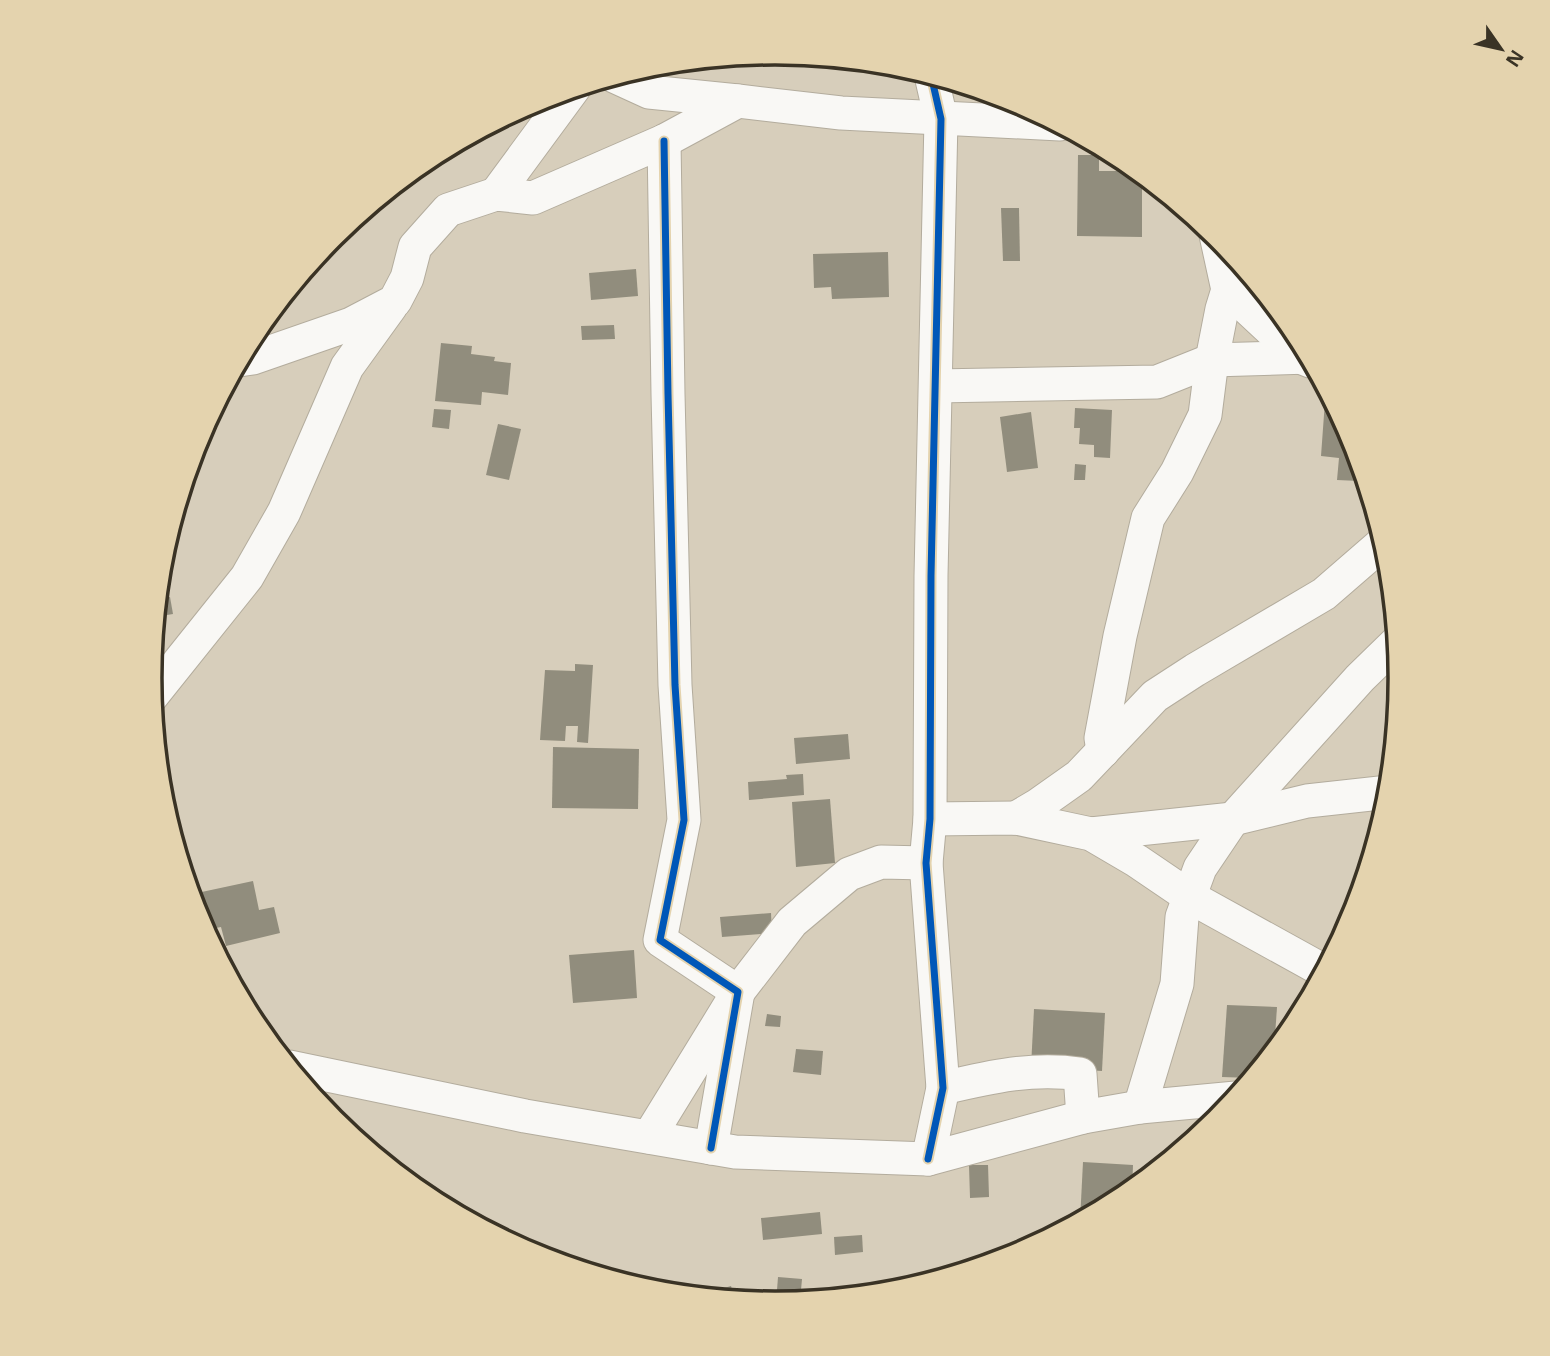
<svg xmlns="http://www.w3.org/2000/svg" width="1550" height="1356" viewBox="0 0 1550 1356" font-family="'Open Sans',sans-serif">
	<rect width="100%" height="100%" fill="#d7cebb"/>
	<g fill="#918d7d">
		<path d="M1078 155H1099V171H1139L1142 174V237L1077 236Z"/>
		<path d="M1001 208H1019L1020 261H1003Z"/>
		<path d="M888 252 889 297 832 299 831 287 814 288 813 254Z"/>
		<path d="M636 269 638 296 591 300 589 273Z"/>
		<path d="M614 325 615 339 582 340 581 326Z"/>
		<path d="M441 343 472 346 471 354 495 357 494 361 511 363 508 395 482 392 481 405 435 401Z"/>
		<path d="M1325 401H1333L1341 417V422H1344L1353 439 1363 471H1360L1359 481 1337 480 1339 458 1321 456Z"/>
		<path d="M1075 408 1112 410 1110 458 1094 457V445L1079 444 1080 428H1074Z"/>
		<path d="M434 409 451 410 449 429 432 427Z"/>
		<path d="M1031 412 1038 468 1007 472 1000 417Z"/>
		<path d="M498 424 521 429 509 480 486 475Z"/>
		<path d="M1075 464 1086 465 1085 480H1074Z"/>
		<path d="M170 597 173 614 155 617 157 599Z"/>
		<path d="M575 664 593 665 588 743 577 742 578 726H566L565 741 540 740 545 670 575 671Z"/>
		<path d="M848 734 850 759 796 764 794 738Z"/>
		<path d="M553 747 639 749 638 809 552 808Z"/>
		<path d="M803 774 804 795 749 800 748 782 787 779 786 775Z"/>
		<path d="M830 799 835 863 796 867 792 802Z"/>
		<path d="M253 881 259 910 274 907 280 933 226 946 221 927 206 930 197 893Z"/>
		<path d="M771 913 772 933 722 937 720 917Z"/>
		<path d="M634 950 637 998 573 1003 569 955Z"/>
		<path d="M1227 1005 1277 1007 1274 1051 1252 1078 1222 1077Z"/>
		<path d="M1034 1009 1105 1013 1102 1071 1031 1067Z"/>
		<path d="M767 1014 781 1016 780 1027 765 1026Z"/>
		<path d="M796 1049 823 1051 821 1075 793 1072Z"/>
		<path d="M1083 1162 1133 1165 1132 1191 1122 1198 1080 1221Z"/>
		<path d="M969 1165H988L989 1197 970 1198Z"/>
		<path d="M820 1212 822 1234 763 1240 761 1218Z"/>
		<path d="M862 1235 863 1252 835 1255 834 1237Z"/>
		<path d="M778 1277 802 1279 800 1301 776 1303Z"/>
		<path d="M731 1286 735 1300 697 1296Z"/>
	</g>
	<g fill="none" stroke-linecap="round" stroke-linejoin="round">
		<g stroke="#b3ac9d" stroke-width="35">
			<g id="street">
				<path d="M614 76 649 92 738 101 841 113 1060 124"/>
				<path d="M664 141 668 394 675 685 684 820 660 940 738 992 711 1148"/>
				<path d="M496 194 574 88"/>
				<path d="M1216 235 1228 290 1300 357 1310 361"/>
				<path d="M239 360 253 358 351 324 395 301 407 278 415 247 448 210 496 194 533 198 664 141 738 101"/>
				<path d="M936 386 1157 382 1212 360 1309 357"/>
				<path d="M151 697 247 577 284 512 347 367 391 306"/>
				<path d="M1103 751 1101 738 1120 636 1148 518 1177 472 1205 415 1212 360 1222 309 1237 260"/>
				<path d="M1016 818 1038 805 1079 776 1155 696 1195 670 1324 594 1384 542"/>
				<path d="M930 819 1016 818 1091 834 1137 861 1190 897 1324 971"/>
				<path d="M1091 834 1233 819 1307 801 1389 792"/>
				<path d="M289 1067 525 1116 735 1152 928 1159 1083 1117 1140 1107 1236 1098"/>
				<path d="M943 1088C990 1077 1032 1067 1080 1074L1083 1117"/>
				<path d="M1140 1107 1177 984 1182 917 1200 868 1233 819 1360 678 1397 642"/>
				<path d="M649 1137 738 992 792 922 849 874 881 862 926 863"/>
				<path d="M928 1159 943 1088 926 863 930 819 931 576 941 119 931 75"/>
			</g>
		</g>
		<use href="#street" stroke="#f9f8f5" stroke-width="33"/>
		<g stroke="#e4d3ae" stroke-width="11">
			<g id="cycleway">
				<path d="M664 141 668 394 675 685 684 820 660 940 738 992 711 1148"/>
				<path d="M928 1159 943 1088 926 863 930 819 931 576 941 119 931 75"/>
			</g>
		</g>
		<use href="#cycleway" stroke="#0057b8" stroke-width="7"/>
	</g>
	<path d="M0 0H1550V1356H0ZM162 678a613 613 0 1 1 1226 0a613 613 0 1 1-1226 0Z" fill="#e4d3ae" fill-rule="evenodd"/>
	<path fill="none" stroke="#3a3325" stroke-width="3.5" d="M162 678a613 613 0 1 1 1226 0a613 613 0 1 1-1226 0Z"/>
	<g transform="translate(1501 49) rotate(124)" stroke="#e4d3ae" stroke-width="5" paint-order="stroke">
	<path d="M0-5L12 26L0 18L-12 26Z" fill="#3a3325"/>
	<text y="-10" font-size="19" font-weight="bold" text-anchor="middle" fill="#3a3325">N</text>
	</g>
</svg>
